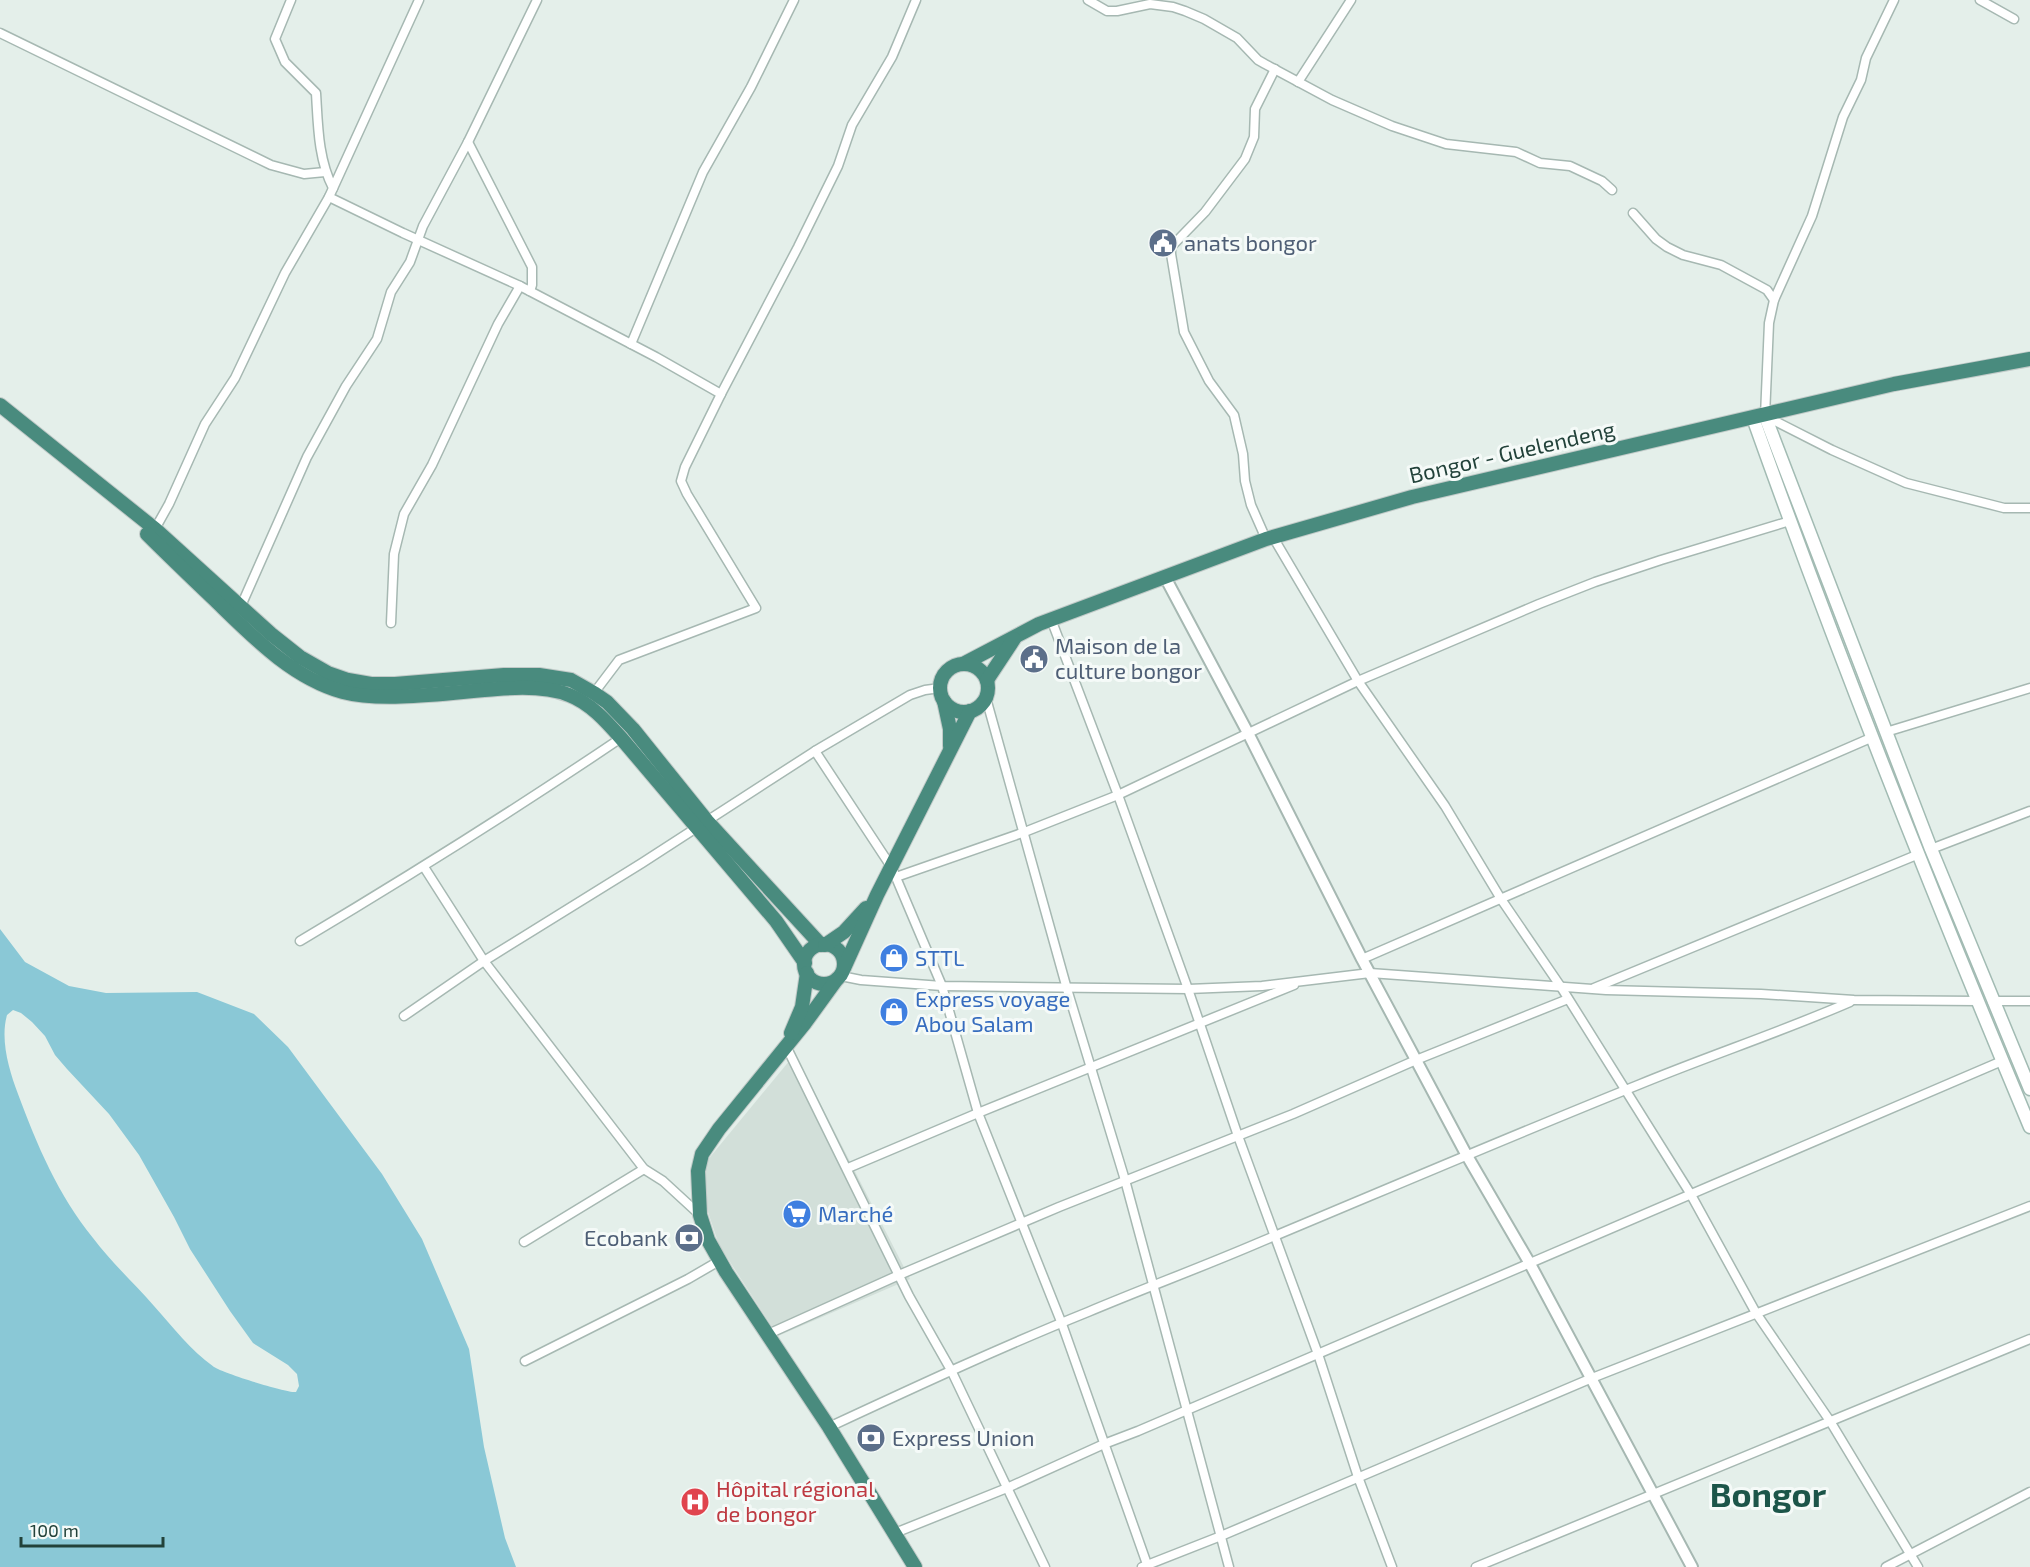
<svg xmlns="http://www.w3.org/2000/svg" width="2030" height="1567" viewBox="0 0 2030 1567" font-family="'Exo 2',sans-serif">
	<rect width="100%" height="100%" fill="#e4efea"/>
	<path fill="#d2dfd9" d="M795 1054 910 1279 778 1336 719 1245 706 1206V1162Z"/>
	<path fill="#8ac8d6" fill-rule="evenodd" d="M0 929 25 962 69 986 106 993 197 992 254 1014 288 1047 382 1174 422 1239 469 1349 484 1447 505 1538 516 1567H0ZM13 1010 21 1013 32 1022 45 1036 55 1055 67 1069 109 1114 139 1155 174 1217 190 1249 230 1311 253 1343 288 1365 297 1374 299 1386 296 1392C286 1393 223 1373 214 1367 190 1350 173 1327 154 1306 134 1283 111 1262 93 1238 58 1195 37 1145 18 1094 9 1070 0 1040 7 1015Z"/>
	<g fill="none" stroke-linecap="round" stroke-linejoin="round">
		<g stroke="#a6b8b2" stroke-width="11">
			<g id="minor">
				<path d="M291 0 275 39 285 62 316 93C318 125 318 159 333 188"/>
				<path d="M1088 0 1107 11H1117L1150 4 1173 7 1185 11 1204 19 1237 38 1258 60 1265 64 1332 100 1392 126 1446 144 1516 152 1540 163 1570 166 1602 181 1612 190"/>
				<path d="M1894 0 1866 58 1861 80 1843 117 1812 216 1774 300 1769 323 1765 416 1832 450 1906 483 2004 508H2030"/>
				<path d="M1980 0 2014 19"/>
				<path d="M0 33 271 165 304 174 325 172"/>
				<path d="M1298 82 1351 0"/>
				<path d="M468 142 532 267V285L530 291"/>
				<path d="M329 197 403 233 520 286 656 357 721 394"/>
				<path d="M1633 213 1656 239 1667 247 1683 255 1721 265 1767 290 1774 300"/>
				<path d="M631 344 703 172 751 87 794 0"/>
				<path d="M155 529 169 504 205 424 235 378 285 273 329 197 419 0"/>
				<path d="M1273 537 1358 681 1445 806 1501 899 1561 987 1690 1193 1756 1313 1830 1421 1918 1567"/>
				<path d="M1266 539 1251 505 1245 481 1243 454 1234 415 1209 381 1184 332 1171 254V247L1205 212 1245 159 1254 137 1255 109 1275 69"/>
				<path d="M241 606 307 457 346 386 377 339 391 292 410 262 423 226 468 142 537 0"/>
				<path d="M1051 619 1118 795 1188 989 1238 1136 1318 1354 1358 1477 1392 1567"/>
				<path d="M391 623 394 554 404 514 432 465 498 324 520 286"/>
				<path d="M594 693 619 660 756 608 687 494 681 481 685 467 721 394 798 247 838 166 852 125 892 57 916 0"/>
				<path d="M986 698 1067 989 1125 1180 1229 1567"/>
				<path d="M1886 732 2030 688"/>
				<path d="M815 751 892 868 942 986 978 1113 1062 1324 1148 1567"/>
				<path d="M1931 849 2030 811"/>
				<path d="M424 867 484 961 644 1169 663 1181 700 1215"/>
				<path d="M896 877 1022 833 1118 795 1358 681 1539 604 1595 582 1661 560 1790 521"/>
				<path d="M300 941C409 876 516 809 621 738"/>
				<path d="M1362 959 1873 737"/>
				<path d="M841 976 861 980 942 986 1188 989 1262 986 1370 973 1606 990 1761 994 1854 1000 1977 1001"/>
				<path d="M1594 988 1919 854"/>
				<path d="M1992 1001H2030"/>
				<path d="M404 1016 484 961 642 863 815 751 910 695 925 690 940 688"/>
				<path d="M786 1046 909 1296 951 1370 1045 1567"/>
				<path d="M848 1168 978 1113 1294 985"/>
				<path d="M524 1242 644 1169"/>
				<path d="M766 1335 899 1275 1059 1207 1293 1114 1416 1060 1568 999"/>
				<path d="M525 1361 688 1279 719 1261"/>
				<path d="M829 1427C915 1387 1001 1347 1088 1312 1145 1288 1202 1267 1258 1243 1385 1190 1511 1136 1638 1085 1708 1056 1781 1032 1850 1002"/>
				<path d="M895 1533 1007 1488 1104 1444 1138 1431 2002 1061"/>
				<path d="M1142 1567 1221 1536 1592 1378 2030 1206"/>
				<path d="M1476 1567 2030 1339"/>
				<path d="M1886 1567 2030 1492"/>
			</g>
		</g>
		<g stroke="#a6b8b2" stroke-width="14">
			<path id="tertiary" d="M1165 577 1248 733 1362 959 1416 1060 1466 1154 1529 1262 1692 1567"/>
		</g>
		<g stroke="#a2bbb3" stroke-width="15">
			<g id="secondary">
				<path d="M1765 416 1931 849 2030 1089"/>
				<path d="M1753 418C1838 657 1932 893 2030 1127"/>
			</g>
		</g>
		<g stroke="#c1cac8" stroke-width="16">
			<g id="trunk">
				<path d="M0 405 155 529 271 634 300 657 328 673 348 680 371 684H395L504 675H539L571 680 594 693 607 702 633 729 707 821 821 945"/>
				<path d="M147 534C169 556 192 578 215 600 252 636 292 678 343 692 384 703 454 692 497 689 520 687 547 686 569 695 590 703 606 721 621 738L776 921 805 963"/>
				<path d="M963 664 1039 624 1266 539 1412 497 1894 384 2030 359"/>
				<circle cx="964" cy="688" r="24"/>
				<path d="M987 680 1014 639"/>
				<path d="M944 701 950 729V746"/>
				<circle cx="824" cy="964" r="20"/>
				<path d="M825 945 844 932 866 908"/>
				<path d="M844 968 877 895 970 711"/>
				<path d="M837 979 805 1023 719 1129 702 1154 698 1171 700 1215 708 1240 726 1272 829 1427 915 1567"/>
				<path d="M791 1033 802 1007 807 973"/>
			</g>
		</g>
		<use href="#minor" stroke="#fff" stroke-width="8"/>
		<use href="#tertiary" stroke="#fff" stroke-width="10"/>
		<use href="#secondary" stroke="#fff" stroke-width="12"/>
		<use href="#trunk" stroke="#498b7e" stroke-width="14"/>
	</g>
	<defs>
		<g id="civic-disc" transform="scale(1.5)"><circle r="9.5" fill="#5c6f8a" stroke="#f5faf8"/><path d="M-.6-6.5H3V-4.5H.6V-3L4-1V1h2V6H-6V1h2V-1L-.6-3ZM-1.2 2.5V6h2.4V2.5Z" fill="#fff"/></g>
		<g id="shop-disc" transform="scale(1.5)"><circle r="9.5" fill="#3f7fe0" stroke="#f5faf8"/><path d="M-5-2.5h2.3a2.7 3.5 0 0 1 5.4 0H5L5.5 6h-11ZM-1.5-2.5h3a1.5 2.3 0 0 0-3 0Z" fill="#fff"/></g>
		<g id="supermarket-disc" transform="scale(1.5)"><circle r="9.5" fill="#3f7fe0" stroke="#f5faf8"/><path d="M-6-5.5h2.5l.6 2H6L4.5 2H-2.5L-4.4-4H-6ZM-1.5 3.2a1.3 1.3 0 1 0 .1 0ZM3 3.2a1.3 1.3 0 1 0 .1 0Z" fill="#fff"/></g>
		<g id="bank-disc" transform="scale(1.5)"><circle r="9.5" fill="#5c6f8a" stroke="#f5faf8"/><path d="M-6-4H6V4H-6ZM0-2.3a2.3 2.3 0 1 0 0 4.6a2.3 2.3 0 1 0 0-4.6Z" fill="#fff"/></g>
		<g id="hospital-disc" transform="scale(1.5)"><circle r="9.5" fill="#e0444e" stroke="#f5faf8"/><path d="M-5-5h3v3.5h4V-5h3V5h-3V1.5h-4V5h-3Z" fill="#fff"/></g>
	</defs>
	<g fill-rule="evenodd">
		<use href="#civic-disc" x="1163" y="243"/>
		<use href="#civic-disc" x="1034" y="659"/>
		<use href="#shop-disc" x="894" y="958"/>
		<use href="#shop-disc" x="894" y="1012"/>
		<use href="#supermarket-disc" x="797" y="1214"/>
		<use href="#bank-disc" x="689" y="1238"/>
		<use href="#bank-disc" x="871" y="1438"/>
		<use href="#hospital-disc" x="695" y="1502"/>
	</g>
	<g text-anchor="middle" stroke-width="6" stroke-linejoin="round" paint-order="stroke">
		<g font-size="22" fill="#4e5e75" stroke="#f5faf8" text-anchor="start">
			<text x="1184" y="251">anats bongor</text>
			<text x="1055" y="654">Maison de la<tspan x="1055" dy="25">culture bongor</tspan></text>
			<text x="668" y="1246" text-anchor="end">Ecobank</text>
			<text x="892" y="1446">Express Union</text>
		</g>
		<g font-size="22" fill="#22423a" stroke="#f5faf8">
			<text transform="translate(1512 452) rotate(-13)" y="8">Bongor - Guelendeng</text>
		</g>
		<g font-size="22" fill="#366cbe" stroke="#f5faf8" text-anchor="start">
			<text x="915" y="966">STTL</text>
			<text x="915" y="1007">Express voyage<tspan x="915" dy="25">Abou Salam</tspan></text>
			<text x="818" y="1222">Marché</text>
		</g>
		<g font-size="22" fill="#be3a42" stroke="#f5faf8" text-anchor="start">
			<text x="716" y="1497">Hôpital régional<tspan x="716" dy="25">de bongor</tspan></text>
		</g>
		<g font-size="34" font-weight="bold" fill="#1c5549" stroke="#f5faf8">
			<text x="1768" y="1507">Bongor</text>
		</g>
	</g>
	<path d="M21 1537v9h142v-9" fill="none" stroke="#22423a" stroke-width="3"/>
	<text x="30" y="1537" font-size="18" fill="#22423a" stroke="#f5faf8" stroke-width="4.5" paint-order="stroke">100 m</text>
</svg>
